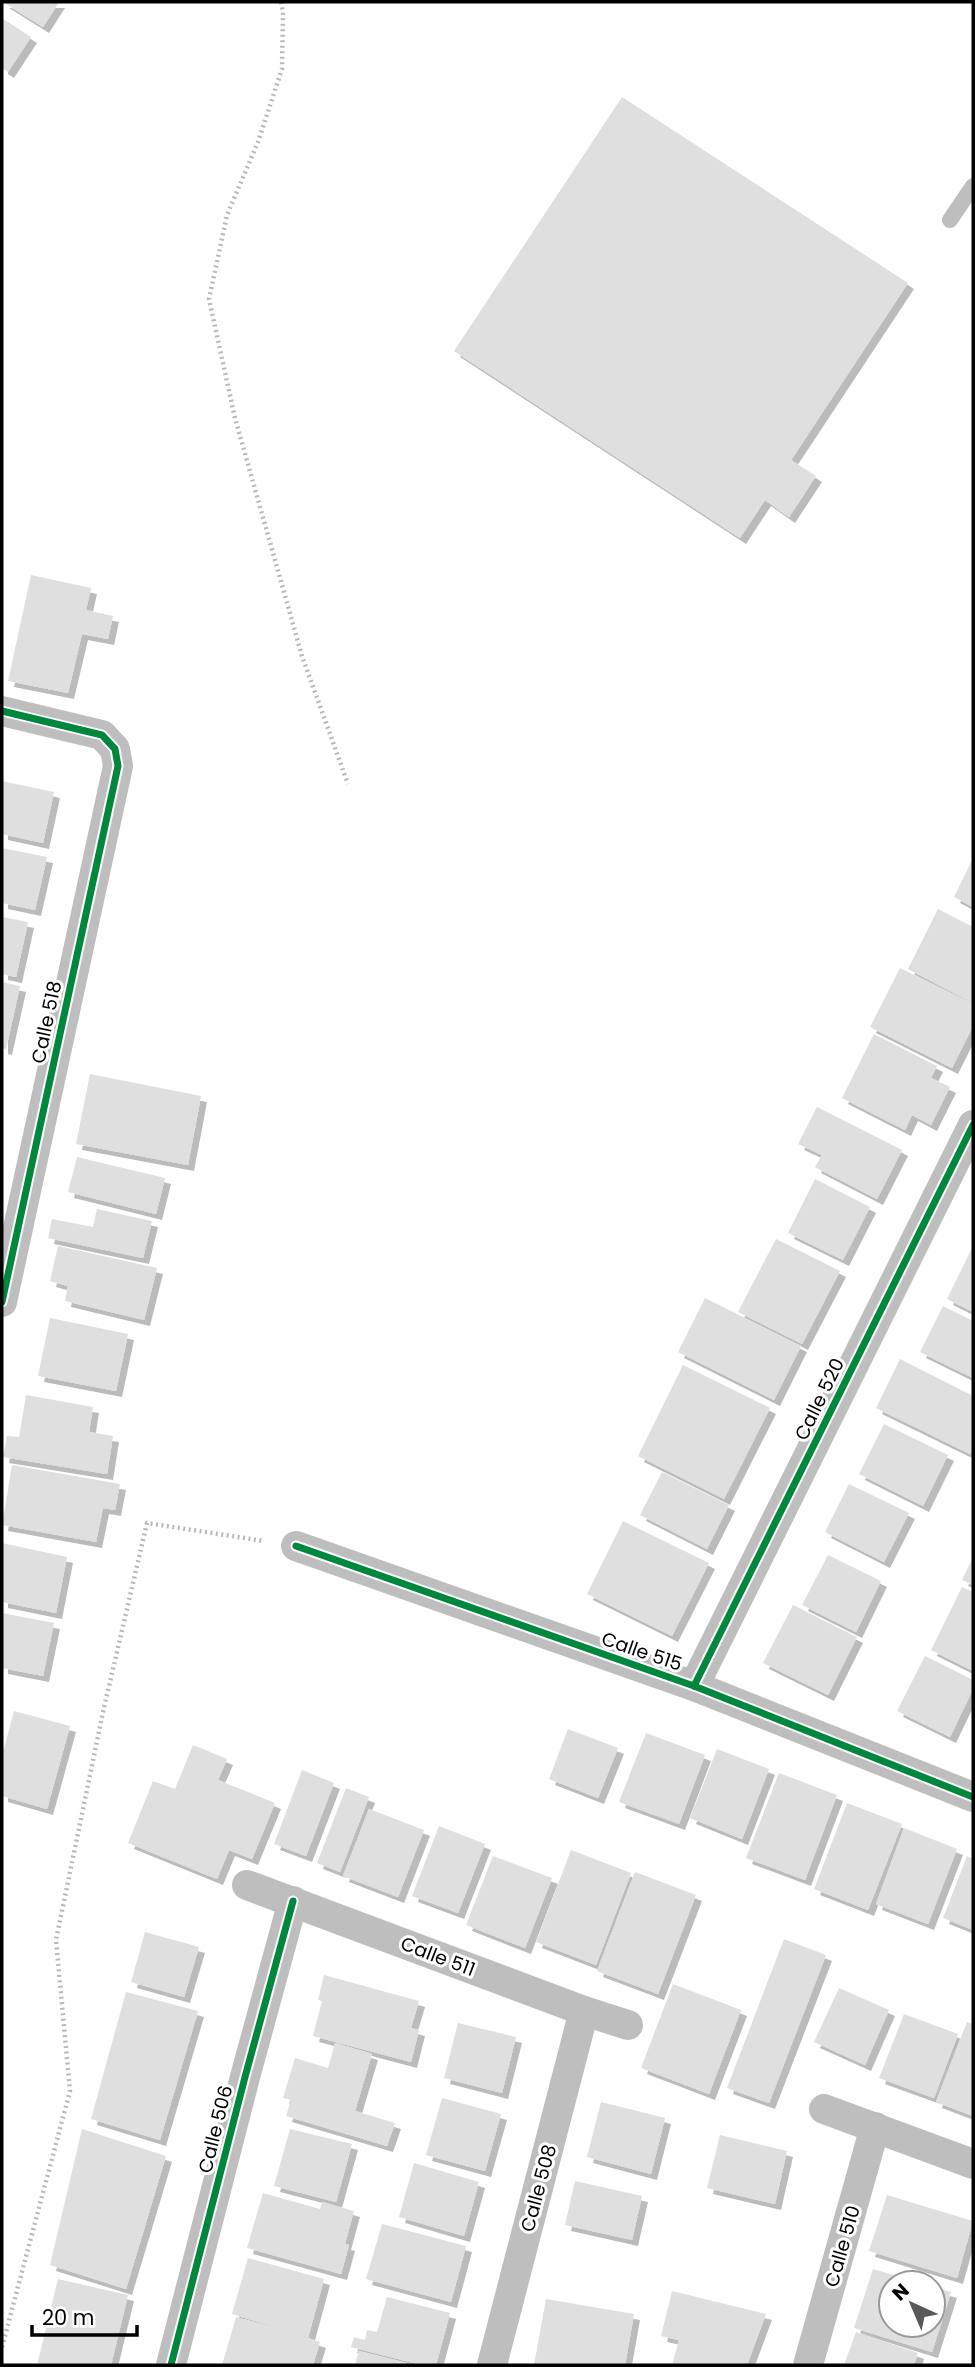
<svg xmlns="http://www.w3.org/2000/svg" width="975" height="2367" viewBox="0 0 975 2367" font-family="Poppins,sans-serif">
	<defs>
		<filter id="shadow"><feDropShadow dx="6" dy="6" stdDeviation="0" flood-color="#0004"/></filter>
	</defs>
	<rect width="100%" height="100%" fill="#fff"/>
	<g fill="#dfdfdf" filter="url(#shadow)">
		<path d="M3 2H59L43 27Z"/>
		<path d="M2 18 31 37 8 72 2 68Z"/>
		<path d="M622 97 908 283 791 460 816 476 789 517 765 500 740 538 454 351Z"/>
		<path d="M31 575 91 588 86 610 113 616 108 639 82 634 68 693 8 681Z"/>
		<path d="M2 781 54 792 43 843 2 834Z"/>
		<path d="M2 848 47 857 35 910 2 903Z"/>
		<path d="M973 858V907L954 897Z"/>
		<path d="M938 909 973 927V1003L908 969Z"/>
		<path d="M2 917 28 922 16 977 2 974Z"/>
		<path d="M900 968 973 1004V1026L952 1068 870 1027Z"/>
		<path d="M2 982 20 986 6 1049 2 1048Z"/>
		<path d="M874 1034 937 1066 931 1078 950 1087 931 1125 912 1115 905 1130 842 1098Z"/>
		<path d="M90 1074 201 1096 188 1165 76 1144Z"/>
		<path d="M817 1107 902 1150 877 1199 815 1167 822 1155 798 1144Z"/>
		<path d="M77 1157 165 1178 156 1214 68 1192Z"/>
		<path d="M815 1179 870 1207 843 1260 788 1233Z"/>
		<path d="M97 1209 152 1221 143 1258 48 1238 52 1219 93 1227Z"/>
		<path d="M776 1239 840 1271 802 1344 738 1312Z"/>
		<path d="M58 1246 157 1268 144 1320 65 1301 68 1286 50 1281Z"/>
		<path d="M973 1246V1312L947 1299Z"/>
		<path d="M705 1298 801 1346 774 1400 678 1352Z"/>
		<path d="M943 1306 973 1321V1378L920 1352Z"/>
		<path d="M50 1318 128 1334 116 1391 38 1376Z"/>
		<path d="M900 1359 973 1396V1448L970 1454 876 1408Z"/>
		<path d="M683 1365 770 1408 724 1499 638 1456Z"/>
		<path d="M26 1395 93 1407 89 1432 113 1436 107 1474 3 1457 7 1436 19 1437Z"/>
		<path d="M884 1424 948 1455 923 1506 859 1474Z"/>
		<path d="M12 1465 120 1484 115 1510 103 1508 96 1542 2 1525Z"/>
		<path d="M662 1472 729 1505 707 1549 640 1515Z"/>
		<path d="M849 1484 909 1513 884 1562 825 1532Z"/>
		<path d="M623 1521 709 1563 672 1636 587 1594Z"/>
		<path d="M2 1543 67 1557 56 1613 2 1602Z"/>
		<path d="M828 1555 881 1581 856 1632 802 1605Z"/>
		<path d="M973 1557V1585L962 1580Z"/>
		<path d="M962 1587 973 1592V1671L931 1650Z"/>
		<path d="M793 1605 857 1637 828 1695 763 1663Z"/>
		<path d="M2 1613 54 1623 43 1676 2 1668Z"/>
		<path d="M925 1656 973 1680V1689L950 1737 897 1711Z"/>
		<path d="M14 1711 70 1726 47 1809 2 1796V1756Z"/>
		<path d="M568 1729 618 1748 598 1798 549 1779Z"/>
		<path d="M646 1733 705 1755 679 1824 619 1802Z"/>
		<path d="M193 1745 227 1759 218 1780 275 1803 252 1859 229 1850 217 1879 128 1843 153 1781 175 1789Z"/>
		<path d="M717 1749 769 1769 742 1839 690 1818Z"/>
		<path d="M302 1770 334 1783 306 1856 274 1844Z"/>
		<path d="M779 1773 837 1795 805 1880 746 1858Z"/>
		<path d="M346 1788 369 1797 340 1872 317 1863Z"/>
		<path d="M847 1803 902 1824 868 1910 814 1889Z"/>
		<path d="M369 1809 424 1830 398 1897 343 1876Z"/>
		<path d="M439 1826 485 1844 458 1913 412 1896Z"/>
		<path d="M904 1828 957 1849 928 1924 876 1904Z"/>
		<path d="M571 1850 631 1873 596 1965 536 1942Z"/>
		<path d="M493 1856 552 1878 525 1948 466 1925Z"/>
		<path d="M967 1856 973 1859V1930L943 1918Z"/>
		<path d="M635 1872 696 1895 658 1994 597 1971Z"/>
		<path d="M145 1932 199 1947 184 1997 131 1982Z"/>
		<path d="M784 1939 826 1955 769 2103 727 2088Z"/>
		<path d="M324 1975 419 2001 411 2028 419 2030 411 2062 313 2036 322 2001 318 2000Z"/>
		<path d="M673 1984 741 2010 709 2094 641 2068Z"/>
		<path d="M839 1988 889 2010 865 2065 814 2042Z"/>
		<path d="M126 1992 198 2011 160 2140 91 2119Z"/>
		<path d="M904 2014 958 2034 934 2098 879 2078Z"/>
		<path d="M967 2022 973 2024V2116L936 2102Z"/>
		<path d="M458 2023 516 2037 502 2093 444 2078Z"/>
		<path d="M335 2043 372 2054 355 2111 395 2123 387 2146 286 2116 291 2100 283 2098 295 2058 328 2068Z"/>
		<path d="M442 2098 501 2114 485 2171 426 2155Z"/>
		<path d="M601 2102 665 2118 651 2174 587 2157Z"/>
		<path d="M82 2129 166 2156 126 2289 50 2265Z"/>
		<path d="M290 2129 352 2144 336 2202 274 2186Z"/>
		<path d="M720 2135 787 2151 775 2204 707 2188Z"/>
		<path d="M414 2163 479 2182 464 2236 399 2217Z"/>
		<path d="M575 2181 642 2196 632 2240 565 2225Z"/>
		<path d="M263 2193 320 2209 322 2202 354 2211 345 2244 349 2245 341 2274 247 2248Z"/>
		<path d="M887 2195 973 2221 957 2278 869 2251Z"/>
		<path d="M382 2224 466 2246 451 2302 366 2279Z"/>
		<path d="M248 2258 324 2279 308 2338 320 2342 313 2365H222L236 2317 295 2333 232 2314Z"/>
		<path d="M873 2269 918 2282 891 2283V2325H933V2287L951 2292 932 2352 854 2328Z"/>
		<path d="M58 2279 128 2295 111 2365H37Z"/>
		<path d="M672 2291 766 2314 747 2365H672L679 2340 661 2336Z"/>
		<path d="M387 2297 450 2313 436 2365H422L351 2347 354 2337 365 2340 367 2330 377 2332Z"/>
		<path d="M546 2299 634 2314 625 2365H534Z"/>
		<path d="M856 2332 918 2353 914 2365H844Z"/>
		<path d="M359 2351 411 2364V2365H355Z"/>
	</g>
	<g fill="none" stroke-linecap="round" stroke-linejoin="round">
		<g stroke="#b9b9b9" stroke-width="4.5" stroke-dasharray="2 3.5" stroke-linecap="butt">
			<path d="M281 2 283 12 282 69 258 142 227 215 209 299 235 418 302 656 348 784"/>
			<path d="M2 2347 70 2091 56 1940 103 1712 147 1523 264 1541"/>
		</g>
		<path stroke="#bebebe" stroke-width="16" d="M950 220 973 186"/>
		<g stroke="#bebebe" stroke-width="30">
			<path d="M2 711 102 735 115 749 118 766 2 1302"/>
			<path d="M296 1546 694 1686 973 1797"/>
			<path d="M694 1686 973 1125"/>
			<path d="M247 1885 584 2011 628 2025"/>
			<path d="M824 2109 973 2164"/>
			<path d="M171 2365 245 2077 293 1901"/>
			<path d="M492 2365 584 2011"/>
			<path d="M808 2365 875 2127"/>
		</g>
		<g stroke="#fff" stroke-width="11">
			<g id="cycleway">
				<path d="M2 711 102 735 115 749 118 766 2 1302"/>
				<path d="M296 1546 694 1686 973 1797"/>
				<path d="M694 1686 973 1125"/>
				<path d="M171 2365 245 2077 293 1901"/>
			</g>
		</g>
		<use href="#cycleway" stroke="#00873e" stroke-width="7"/>
	</g>
	<g text-anchor="middle" stroke-width="6" stroke-linejoin="round" paint-order="stroke">
		<g font-size="19" fill="#000" stroke="#fff">
			<text transform="translate(46 1022) rotate(-78)" y="7">Calle 518</text>
			<text transform="translate(819 1399) rotate(-64)" y="7">Calle 520</text>
			<text transform="translate(642 1651) rotate(19)" y="7">Calle 515</text>
			<text transform="translate(438 1956) rotate(21)" y="7">Calle 511</text>
			<text transform="translate(215 2129) rotate(-76)" y="7">Calle 506</text>
			<text transform="translate(538 2188) rotate(-75)" y="7">Calle 508</text>
			<text transform="translate(842 2246) rotate(-74)" y="7">Calle 510</text>
		</g>
	</g>
	<rect width="975" height="2367" fill="none" stroke="#000000" stroke-width="7"/>
	<g transform="translate(912 2304) rotate(316)"><circle r="33" fill="#ffffff" stroke="#999999" stroke-width="2"/>
	<path d="M0-5L12 26L0 18L-12 26Z" fill="#595959"/>
	<text y="-10" font-size="19" font-weight="bold" text-anchor="middle" fill="#000000">N</text>
	</g>
	<path d="M32 2325v10h105v-10" fill="none" stroke="#000000" stroke-width="3.5"/>
	<text x="42" y="2325" font-size="21" fill="#000000" stroke="#ffffff" stroke-width="5" paint-order="stroke">20 m</text>
</svg>
